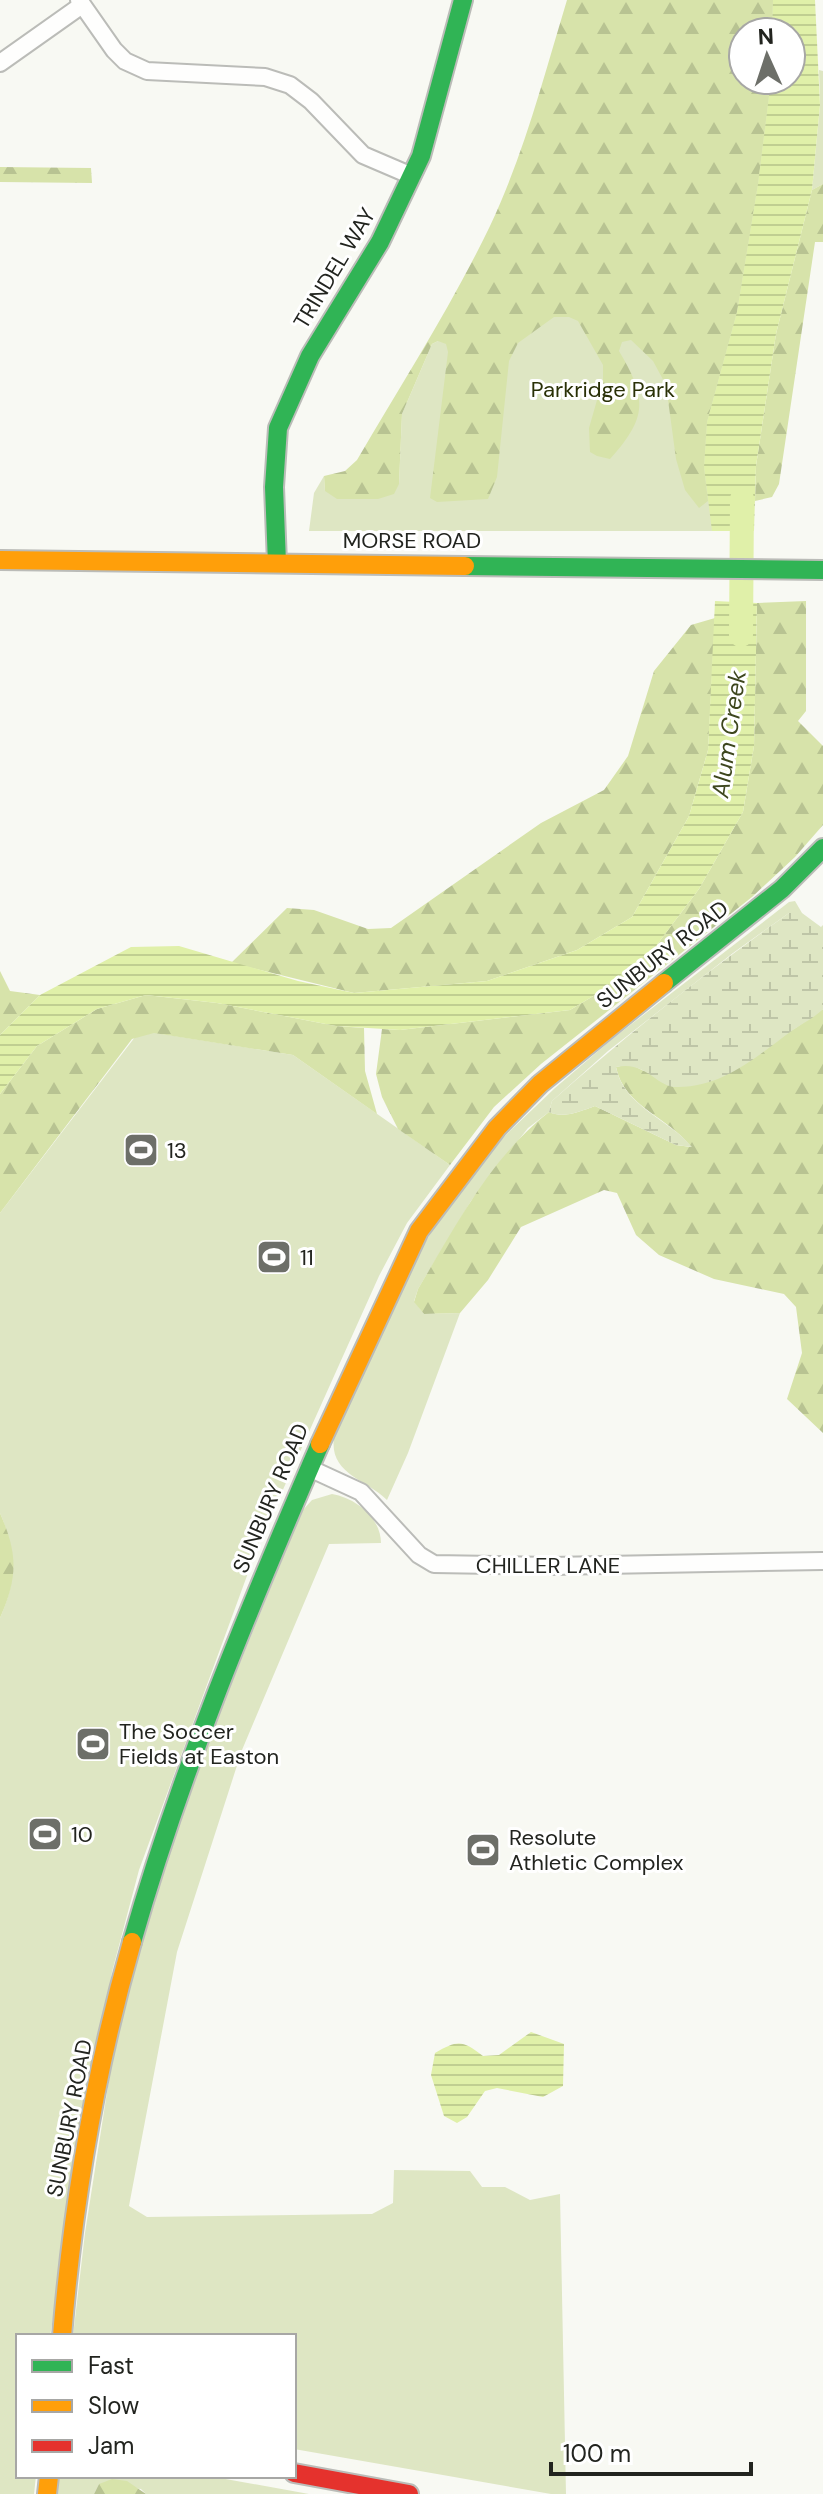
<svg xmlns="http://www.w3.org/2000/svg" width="823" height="2494" viewBox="0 0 823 2494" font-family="'DM Sans',sans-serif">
	<defs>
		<pattern id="forest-firs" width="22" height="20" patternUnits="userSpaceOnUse" patternTransform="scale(2)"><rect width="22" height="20" fill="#d7e3aa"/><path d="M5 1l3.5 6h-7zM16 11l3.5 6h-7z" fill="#b8c392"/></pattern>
		<pattern id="wetland-marsh" width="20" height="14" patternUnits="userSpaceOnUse" patternTransform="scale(2)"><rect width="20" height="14" fill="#dee6c3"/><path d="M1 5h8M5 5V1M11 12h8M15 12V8" fill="none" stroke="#bec5a7"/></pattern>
		<pattern id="water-rules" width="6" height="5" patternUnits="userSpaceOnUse" patternTransform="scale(2)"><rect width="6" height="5" fill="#e0f0a9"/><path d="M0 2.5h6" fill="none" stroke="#c0ce91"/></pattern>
	</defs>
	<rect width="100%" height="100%" fill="#f8f9f3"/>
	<g fill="#dee6c3">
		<path d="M634 0H790L791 32H743V80H791V85L734 482 712 531H309L314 493 324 476 325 491 399 484 402 414 432 344 438 341Z"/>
		<path d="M819 70 823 71V184L812 190 820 105Z"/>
		<path d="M795 901 802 913H789L733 953 608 1051 552 1101 549 1112 528 1128 471 1201 418 1289 414 1301 424 1314 460 1313 408 1453 387 1500C364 1478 329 1474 334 1437L399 1286 469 1170 555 1088 611 1040 789 902Z"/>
		<path d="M145 1024 162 1034 293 1055 450 1165 407 1223 379 1276 259 1543 139 1870 112 1972 50 2336H18V2476H36L34 2494H0V1618C17 1580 16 1551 0 1513V1213Z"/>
		<path d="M332 1494C356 1498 381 1518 381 1543L329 1544 242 1750 177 1952 129 2206 147 2217 372 2214 393 2203 394 2170 470 2171 482 2187H505L530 2200 560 2194 566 2494H551L294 2449V2336H73L85 2233 116 2035 167 1841 302 1511 312 1500Z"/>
		<path d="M59 2476H209L309 2494H146L141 2489 99 2484 94 2494H58Z"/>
	</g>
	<g fill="url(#forest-firs)">
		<path d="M567 0H773L772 32H743V80H771L758 184 737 312 707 422 704 467 708 501 699 508 685 490 676 459 666 385 653 361 631 340 622 342 619 351C647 398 648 417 610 459L597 456 590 452 589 428 603 379V365L578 321 569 317H554L518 343 509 361 497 477 488 499 437 502 430 498 448 352 446 344 438 341 432 344 402 414 399 484 394 494 378 499H337L325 491 324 476 345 471 357 460C402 383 451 307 490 226 524 154 544 76 567 0Z"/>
		<path d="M0 167 91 168 92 183 0 182Z"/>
		<path d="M823 184V242H815L779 484 772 497 755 501 756 466 776 334 812 190Z"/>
		<path d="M806 601V711L798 721 823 746V825L795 857 752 897 541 1064 494 1107 450 1165 398 1129 382 1097 376 1074 382 1029 400 1030 570 1010 600 992 656 946 699 889 743 812 754 746 757 603Z"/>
		<path d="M715 618 708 750 689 816 632 917 577 950 487 981 354 993 231 963 287 908 314 910 368 929 391 928 541 823 604 790 628 756 654 671 691 625Z"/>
		<path d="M0 971 10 991 40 995 0 1035Z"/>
		<path d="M146 995 217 1003 336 1026 364 1028 365 1071 377 1114 293 1055 154 1033 132 1039 0 1213V1094L37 1046 97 1009Z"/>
		<path d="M823 1009V1433L787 1399 802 1353 796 1307 784 1294 714 1279 659 1255 636 1235 617 1193 604 1190 521 1227 488 1280 460 1313 424 1314 414 1302 418 1289C455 1227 491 1157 549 1112 563 1119 581 1111 595 1106L676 1145 691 1147C669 1117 624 1107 616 1067L630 1064 644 1071 794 1029Z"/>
		<path d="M0 1513C18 1554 18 1577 0 1618Z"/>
		<path d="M112 2479 127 2481 146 2494H94L99 2484Z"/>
	</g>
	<path fill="url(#wetland-marsh)" d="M789 913H802L821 927 823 925V1009C814 1018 803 1023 793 1030 758 1055 724 1087 678 1087 656 1088 647 1060 616 1067 623 1106 669 1119 692 1147L676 1145 595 1106C581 1111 563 1119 549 1112L552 1101C628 1034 707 971 789 913Z"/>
	<g fill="url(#water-rules)">
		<path d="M773 0H815L820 105 812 190 776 334 756 466 754 531H712L704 467 707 422 737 312 758 184 771 80H791V32H772Z"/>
		<path d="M715 601 757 603 754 746 743 812 699 889 656 946 600 992 570 1010 400 1030 336 1026 217 1003 146 995 97 1009 37 1046 0 1094V1035L40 995 131 947 179 946 298 981 354 993 487 981 577 950 632 917 689 816 708 750Z"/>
		<path d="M531 2032 564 2044 563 2086 543 2097 497 2088 485 2091 467 2117 457 2123 444 2116 431 2075 435 2053C458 2040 462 2040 483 2056L499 2055Z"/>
	</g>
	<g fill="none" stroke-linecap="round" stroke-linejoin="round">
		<path stroke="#e0f0a9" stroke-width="24" d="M741 635 742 499"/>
		<g stroke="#bbbcb8" stroke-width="20">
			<g id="street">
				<path d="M79 0 114 50 125 61 147 71 265 77 290 85 311 101 363 155 412 176"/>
				<path d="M0 63 82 5"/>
				<path d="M309 1468 361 1492 419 1555 434 1564 551 1566 823 1561"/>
			</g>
		</g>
		<g stroke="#bbbcb8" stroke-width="22">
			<g id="fast">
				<path d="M277 563 274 487 278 428 310 356 380 242 421 156 463 0"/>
				<path d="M465 566 823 570"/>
				<path d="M664 983 782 889 823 848"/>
				<path d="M132 1942C181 1770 249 1608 320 1444"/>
			</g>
		</g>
		<g stroke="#bbbcb8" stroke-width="22">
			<g id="slow">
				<path d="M0 560 465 566"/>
				<path d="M320 1444 419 1231 497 1128 540 1084 664 983"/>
				<path d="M62 2336C73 2203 95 2071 132 1942"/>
				<path d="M47 2494 49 2476"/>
			</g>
		</g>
		<g stroke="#bbbcb8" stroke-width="22">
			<path id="jam" d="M294 2473 409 2494"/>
		</g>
		<use href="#street" stroke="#fefefd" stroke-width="16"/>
		<use href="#fast" stroke="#30b455" stroke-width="18"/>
		<use href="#slow" stroke="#ff9f0a" stroke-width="18"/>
		<use href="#jam" stroke="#e5322d" stroke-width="18"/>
	</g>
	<defs>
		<g id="stadium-square" transform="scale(1.8)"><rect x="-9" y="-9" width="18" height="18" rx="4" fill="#6d6f69" stroke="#fff"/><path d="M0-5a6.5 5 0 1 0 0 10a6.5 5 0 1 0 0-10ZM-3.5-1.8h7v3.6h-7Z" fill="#fff"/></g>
	</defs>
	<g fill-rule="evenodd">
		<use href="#stadium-square" x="141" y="1150"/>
		<use href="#stadium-square" x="274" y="1257"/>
		<use href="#stadium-square" x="93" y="1744"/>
		<use href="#stadium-square" x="45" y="1834"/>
		<use href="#stadium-square" x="483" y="1850"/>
	</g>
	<g text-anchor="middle" stroke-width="6" stroke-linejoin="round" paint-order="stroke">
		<g font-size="22" fill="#22241f" stroke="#fff">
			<text transform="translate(334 268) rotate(-59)" y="8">TRINDEL WAY</text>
			<text x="412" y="548">MORSE ROAD</text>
			<text transform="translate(662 954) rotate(-38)" y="8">SUNBURY ROAD</text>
			<text transform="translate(270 1498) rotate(-67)" y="8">SUNBURY ROAD</text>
			<text x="548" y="1573">CHILLER LANE</text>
			<text transform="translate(69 2118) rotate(-79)" y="8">SUNBURY ROAD</text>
		</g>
		<g font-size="22" fill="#293006" stroke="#fff">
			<text x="603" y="397">Parkridge Park</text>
		</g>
		<g font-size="22" fill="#22241f" stroke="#fff" text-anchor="start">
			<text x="167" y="1158">13</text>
			<text x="300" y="1265">11</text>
			<text x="119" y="1739">The Soccer<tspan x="119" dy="25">Fields at Easton</tspan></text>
			<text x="71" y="1842">10</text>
			<text x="509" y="1845">Resolute<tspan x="509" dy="25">Athletic Complex</tspan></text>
		</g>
		<g font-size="24" font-style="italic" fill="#3e471e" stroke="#fff">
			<text transform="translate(729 734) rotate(-82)" y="8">Alum Creek</text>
		</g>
	</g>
	<rect x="16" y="2334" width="280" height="144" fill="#ffffff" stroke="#a7a7a5" stroke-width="2"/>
	<rect x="32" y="2360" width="40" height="12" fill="#30b455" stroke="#a7a7a5" stroke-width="2"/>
	<text x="88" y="2374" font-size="24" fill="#22241f">Fast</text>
	<rect x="32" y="2400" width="40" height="12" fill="#ff9f0a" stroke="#a7a7a5" stroke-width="2"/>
	<text x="88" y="2414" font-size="24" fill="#22241f">Slow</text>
	<rect x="32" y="2440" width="40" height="12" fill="#e5322d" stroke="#a7a7a5" stroke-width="2"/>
	<text x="88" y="2454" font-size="24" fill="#22241f">Jam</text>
	<g transform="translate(767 56) rotate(357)"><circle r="38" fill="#ffffff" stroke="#a7a7a5" stroke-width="2"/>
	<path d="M0-6L14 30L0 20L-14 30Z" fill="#6d6f69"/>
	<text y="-12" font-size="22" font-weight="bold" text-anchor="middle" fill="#22241f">N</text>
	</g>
	<path d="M551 2462v12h200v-12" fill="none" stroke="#22241f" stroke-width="4"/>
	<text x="563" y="2462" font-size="24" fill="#22241f" stroke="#ffffff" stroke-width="6" paint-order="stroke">100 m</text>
</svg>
